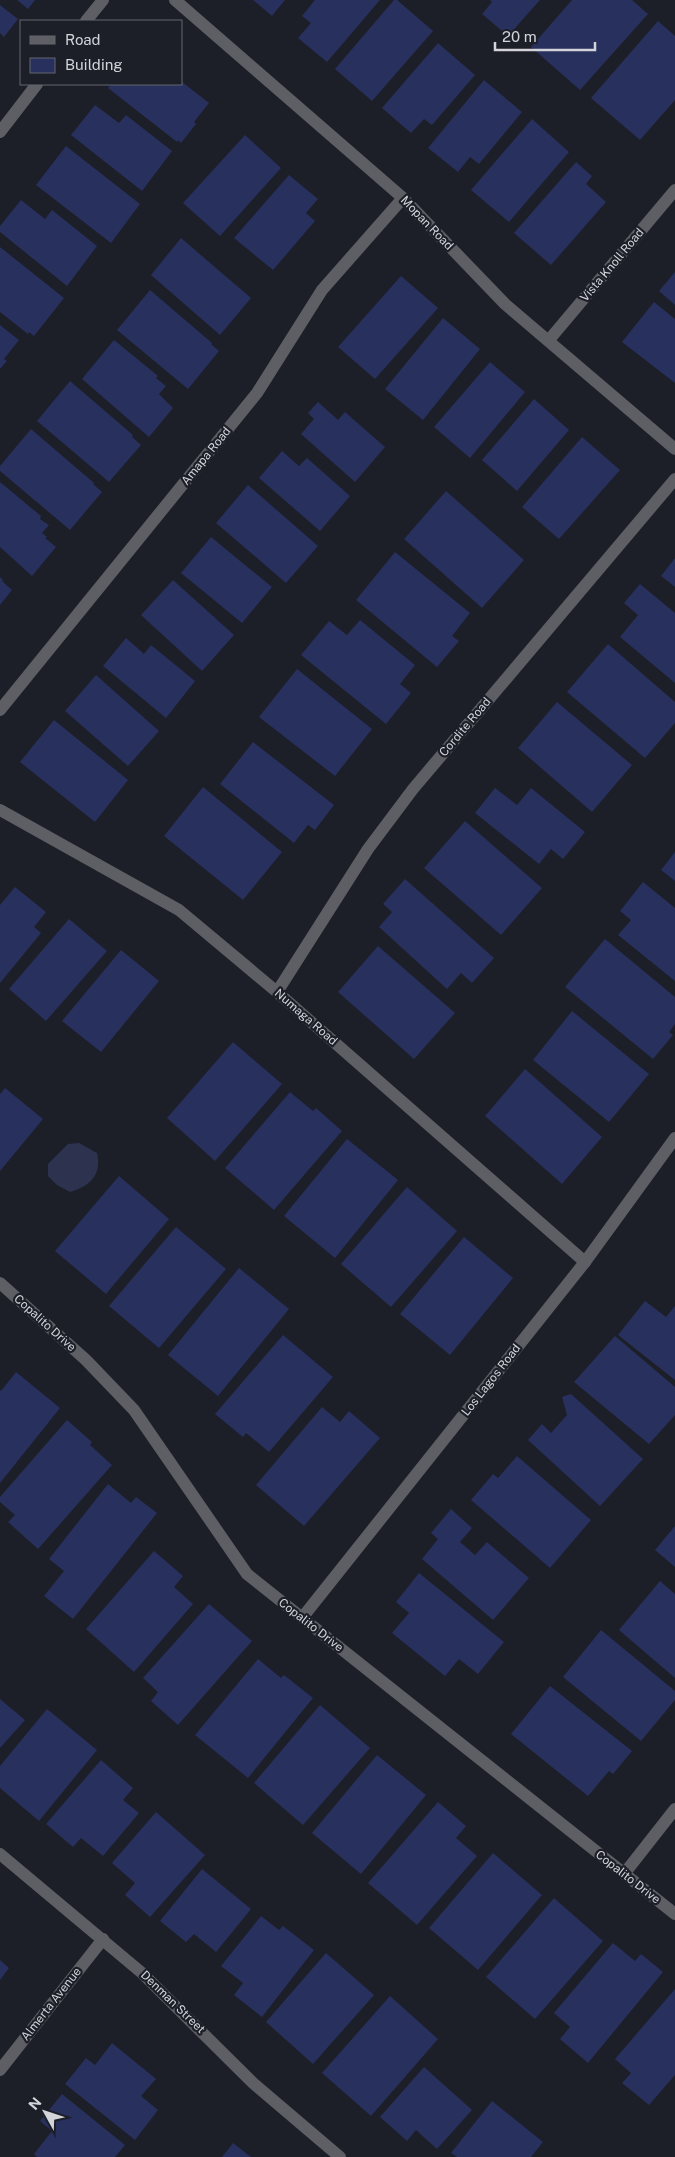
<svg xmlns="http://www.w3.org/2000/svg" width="675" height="2157" viewBox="0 0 675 2157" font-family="'Public Sans',sans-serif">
	<rect width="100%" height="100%" fill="#1c1e28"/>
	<path fill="#2d334f" d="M79 1143 97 1153C102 1175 90 1186 70 1192L57 1185 48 1176V1164L68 1144Z"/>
	<g fill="#28305d">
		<path d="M17 0H35L28 9Z"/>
		<path d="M253 0H285L272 16Z"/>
		<path d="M315 0H380L327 62 298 38 311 23 302 16Z"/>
		<path d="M394 0H397L433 31 372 101 335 69Z"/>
		<path d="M490 0H540L508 36 482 14 492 2Z"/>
		<path d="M572 0H632L648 14 580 90 531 47Z"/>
		<path d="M0 5 18 19 4 37 0 33Z"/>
		<path d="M658 21 675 36V100L640 140 591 98Z"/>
		<path d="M438 43 475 75 432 125 424 119 411 133 382 108Z"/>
		<path d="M484 80 522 112 479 164 470 157 458 172 428 148Z"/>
		<path d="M181 81 209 103 194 122 196 124 181 143 178 140 177 142 108 88 111 84H181Z"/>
		<path d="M95 105 119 123 126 115 172 151 142 191 71 135Z"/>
		<path d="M532 119 569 152 509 222 471 190Z"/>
		<path d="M245 135 281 168 220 236 183 203Z"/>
		<path d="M66 146 140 204 111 243 36 185Z"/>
		<path d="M576 162 592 176 586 184 606 202 551 265 514 233Z"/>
		<path d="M289 175 318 199 306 213 315 221 273 270 234 238Z"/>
		<path d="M21 200 45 219 52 210 97 246 67 286 0 232V226Z"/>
		<path d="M181 238 251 298 220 335 151 275Z"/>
		<path d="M0 247 64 298 34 336 29 332 28 334 0 312Z"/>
		<path d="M675 272V305L659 291Z"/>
		<path d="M401 276 438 308 375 379 338 347Z"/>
		<path d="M150 290 212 343 211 344 219 351 188 389 117 330Z"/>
		<path d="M654 302 675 319V383L622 342Z"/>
		<path d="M443 318 480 349 423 420 385 389Z"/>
		<path d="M0 325 19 340 4 359 7 361 0 369Z"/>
		<path d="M114 340 158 376 156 378 166 386 159 394 173 408 149 437 82 379Z"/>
		<path d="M490 362 525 392 470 458 434 427Z"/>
		<path d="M70 381 133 435 132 437 141 445 109 482 37 421Z"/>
		<path d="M534 399 569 430 517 491 482 460Z"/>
		<path d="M318 402 338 420 345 412 385 447 355 482 301 434 314 419 308 413Z"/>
		<path d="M31 429 94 483 93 484 102 492 70 530 0 471V466Z"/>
		<path d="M582 437 620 470 559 539 522 507Z"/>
		<path d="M282 451 299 466 307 458 350 496 320 531 259 478Z"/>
		<path d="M0 482 41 516 40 519 49 525 42 533 47 537 45 538 56 547 32 576 0 547Z"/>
		<path d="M248 485 318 546 286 583 216 523Z"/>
		<path d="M446 491 524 560 482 608 404 539Z"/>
		<path d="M211 537 272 587 242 623 181 573Z"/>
		<path d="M395 552 470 613 452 636 459 641 437 667 356 600Z"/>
		<path d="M675 558V587L661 576Z"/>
		<path d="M0 577 3 580 2 581 12 590 0 605Z"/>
		<path d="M173 580 234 635 202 671 141 615Z"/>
		<path d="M640 584 675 613V683L620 637 638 615 624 603Z"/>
		<path d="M360 620 415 665 400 684 411 693 386 724 301 655 329 621 347 635Z"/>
		<path d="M126 638 144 654 151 645 195 681 166 718 103 666Z"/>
		<path d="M608 644 675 702V723L645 758 567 692Z"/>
		<path d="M297 669 372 729 335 776 259 717Z"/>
		<path d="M96 675 159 731 128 766 65 711Z"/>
		<path d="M557 702 632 765 592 812 518 748Z"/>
		<path d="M54 720 128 780 95 822 20 762Z"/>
		<path d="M253 742 334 805 315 830 308 825 294 843 220 784Z"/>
		<path d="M203 787 282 852 243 900 164 836Z"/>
		<path d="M495 788 517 805 531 788 585 832 563 859 551 849 539 864 475 813Z"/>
		<path d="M465 821 542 888 501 935 424 868Z"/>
		<path d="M675 852V881L661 870Z"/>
		<path d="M405 879 494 958 472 983 461 973 447 989 379 927 392 912 383 904Z"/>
		<path d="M643 882 675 908V981L618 935 631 920 620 911Z"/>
		<path d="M15 887 46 912 34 927 41 933 0 983V905Z"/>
		<path d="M69 919 107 951 46 1021 9 989Z"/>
		<path d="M605 939 675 997V1024L669 1032 673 1035 653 1059 565 987Z"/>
		<path d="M378 946 455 1013 414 1059 338 992Z"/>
		<path d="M121 950 159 981 101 1052 62 1021Z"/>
		<path d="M572 1011 649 1074 609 1122 533 1060Z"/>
		<path d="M233 1042 282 1084 215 1161 167 1118Z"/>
		<path d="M525 1069 602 1137 562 1184 485 1116Z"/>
		<path d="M5 1088 43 1119 0 1171V1094Z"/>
		<path d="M290 1092 313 1111 316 1108 342 1131 274 1210 225 1168Z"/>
		<path d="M347 1139 398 1180 335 1258 284 1216Z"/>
		<path d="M119 1176 169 1219 106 1294 55 1251Z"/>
		<path d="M407 1187 457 1231 391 1307 341 1264Z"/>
		<path d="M176 1227 226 1269 159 1348 109 1306Z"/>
		<path d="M464 1237 513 1278 450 1355 400 1314Z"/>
		<path d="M239 1268 289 1309 218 1396 168 1355Z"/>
		<path d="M645 1301 666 1317 675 1306V1380L618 1335Z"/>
		<path d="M283 1335 333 1377 269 1452 246 1433 243 1437 215 1414Z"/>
		<path d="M615 1336 675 1387V1415L649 1444 574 1382Z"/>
		<path d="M16 1372 60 1408 0 1483V1390L1 1391Z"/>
		<path d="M571 1394 643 1459 600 1506 528 1440 542 1424 551 1433 567 1415 562 1397Z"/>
		<path d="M322 1407 340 1422 349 1411 380 1438 304 1526 256 1485Z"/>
		<path d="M67 1420 92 1442 90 1445 112 1465 38 1549 8 1522 15 1515 0 1502V1497Z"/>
		<path d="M517 1456 591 1520 550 1568 471 1500 493 1474 498 1478Z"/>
		<path d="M108 1484 131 1503 136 1497 157 1513 73 1619 44 1596 64 1571 49 1559Z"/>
		<path d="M451 1509 472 1528 460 1542 475 1555 487 1542 529 1578 493 1620 422 1559 438 1539 431 1533Z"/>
		<path d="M675 1526V1567L655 1550Z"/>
		<path d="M154 1551 183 1576 174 1587 193 1604 134 1672 86 1629Z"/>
		<path d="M419 1573 504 1642 478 1674 459 1659 445 1676 392 1633 409 1613 396 1602Z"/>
		<path d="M660 1581 675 1594V1678L619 1630Z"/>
		<path d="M209 1604 252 1641 178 1725 151 1701 158 1692 143 1678Z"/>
		<path d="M601 1630 675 1691V1700L641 1741 563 1677Z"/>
		<path d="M258 1659 281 1678 284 1675 313 1698 248 1778 195 1735Z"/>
		<path d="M550 1686 632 1751 613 1774 609 1771 588 1796 511 1734Z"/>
		<path d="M0 1699 25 1720 0 1748Z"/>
		<path d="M320 1705 370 1748 303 1825 254 1783Z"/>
		<path d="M47 1709 97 1750 39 1821 0 1788V1766Z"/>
		<path d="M377 1755 426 1795 361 1874 312 1833Z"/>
		<path d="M101 1760 133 1788 123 1800 139 1813 103 1856 81 1838 73 1847 46 1824Z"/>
		<path d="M438 1802 466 1826 456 1838 477 1856 417 1925 368 1883Z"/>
		<path d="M156 1812 205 1855 150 1917 125 1895 135 1883 112 1863Z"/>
		<path d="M493 1853 542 1895 478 1970 429 1928Z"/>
		<path d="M202 1869 251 1909 216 1952 194 1934 186 1942 160 1921Z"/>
		<path d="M554 1898 603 1941 535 2019 486 1977Z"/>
		<path d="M261 1916 279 1930 283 1926 314 1950 262 2017 234 1995 243 1983 221 1966Z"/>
		<path d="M613 1943 635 1961 641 1954 663 1972 588 2063 560 2039 570 2027 554 2013Z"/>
		<path d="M326 1953 374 1995 313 2064 266 2022Z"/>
		<path d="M0 1960 9 1968 0 1980Z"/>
		<path d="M675 1989V2075L649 2105 622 2083 631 2073 615 2059Z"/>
		<path d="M390 1996 438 2039 371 2116 322 2073Z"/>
		<path d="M112 2043 156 2079 141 2096 158 2110 135 2140 65 2084 86 2058 95 2065Z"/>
		<path d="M424 2067 472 2110 437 2149 416 2130 407 2141 380 2117Z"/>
		<path d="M62 2094 125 2145 115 2157H37L34 2154 52 2131 40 2121Z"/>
		<path d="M492 2101 543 2142 531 2157H457L451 2153Z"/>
		<path d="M233 2143 251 2157H222Z"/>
	</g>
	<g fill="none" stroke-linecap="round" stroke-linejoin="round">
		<g stroke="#5e5f64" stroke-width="12">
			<path d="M175 0 403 198 505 304 675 449"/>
			<path d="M86 21 103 0"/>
			<path d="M0 132 37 84"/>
			<path d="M549 340 675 190"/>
			<path d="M0 710 257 393 322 290 403 198"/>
			<path d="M0 810 179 910 277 992 585 1262"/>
			<path d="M277 992 368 849 413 789 675 479"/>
			<path d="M0 1283 86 1360 134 1410 247 1574 675 1914"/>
			<path d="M302 1618 585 1262 675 1138"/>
			<path d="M0 1854 142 1973 253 2083 340 2157"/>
			<path d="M624 1874 675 1809"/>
			<path d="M0 2070 103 1939"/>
		</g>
	</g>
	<g text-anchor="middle" stroke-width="4.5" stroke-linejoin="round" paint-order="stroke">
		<g font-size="12" fill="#d2d4da" stroke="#1c1e28">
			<text transform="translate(427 223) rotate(46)" y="4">Mopan Road</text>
			<text transform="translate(612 265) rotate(-50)" y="4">Vista Knoll Road</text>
			<text transform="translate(206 456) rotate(-51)" y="4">Amapa Road</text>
			<text transform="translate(465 727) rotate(-50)" y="4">Cordite Road</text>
			<text transform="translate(306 1017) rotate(41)" y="4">Numaga Road</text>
			<text transform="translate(45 1323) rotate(42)" y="4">Copalito Drive</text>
			<text transform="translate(491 1380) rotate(-52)" y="4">Los Lagos Road</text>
			<text transform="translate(311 1625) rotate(38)" y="4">Copalito Drive</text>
			<text transform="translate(628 1877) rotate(38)" y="4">Copalito Drive</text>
			<text transform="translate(173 2002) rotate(44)" y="4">Denman Street</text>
			<text transform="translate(51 2004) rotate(-52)" y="4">Almerta Avenue</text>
		</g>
	</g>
	<rect x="20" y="20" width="162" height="65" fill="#1c1e28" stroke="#65676f"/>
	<rect x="30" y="36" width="25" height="8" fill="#5e5f64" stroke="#65676f"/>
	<text x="65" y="45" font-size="15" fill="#d2d4da">Road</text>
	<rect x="30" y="58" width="25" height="15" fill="#28305d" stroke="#65676f"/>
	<text x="65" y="70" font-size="15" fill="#d2d4da">Building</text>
	<g transform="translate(45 2112) rotate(310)" stroke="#1c1e28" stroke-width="4" paint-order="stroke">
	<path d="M0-4L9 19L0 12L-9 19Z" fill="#d2d4da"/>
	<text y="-8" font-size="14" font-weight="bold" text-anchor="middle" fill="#d2d4da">N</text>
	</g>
	<path d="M495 42v8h100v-8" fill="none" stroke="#d2d4da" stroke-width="2.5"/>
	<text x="502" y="42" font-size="15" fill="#d2d4da" stroke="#1c1e28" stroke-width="4" paint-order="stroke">20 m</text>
</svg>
